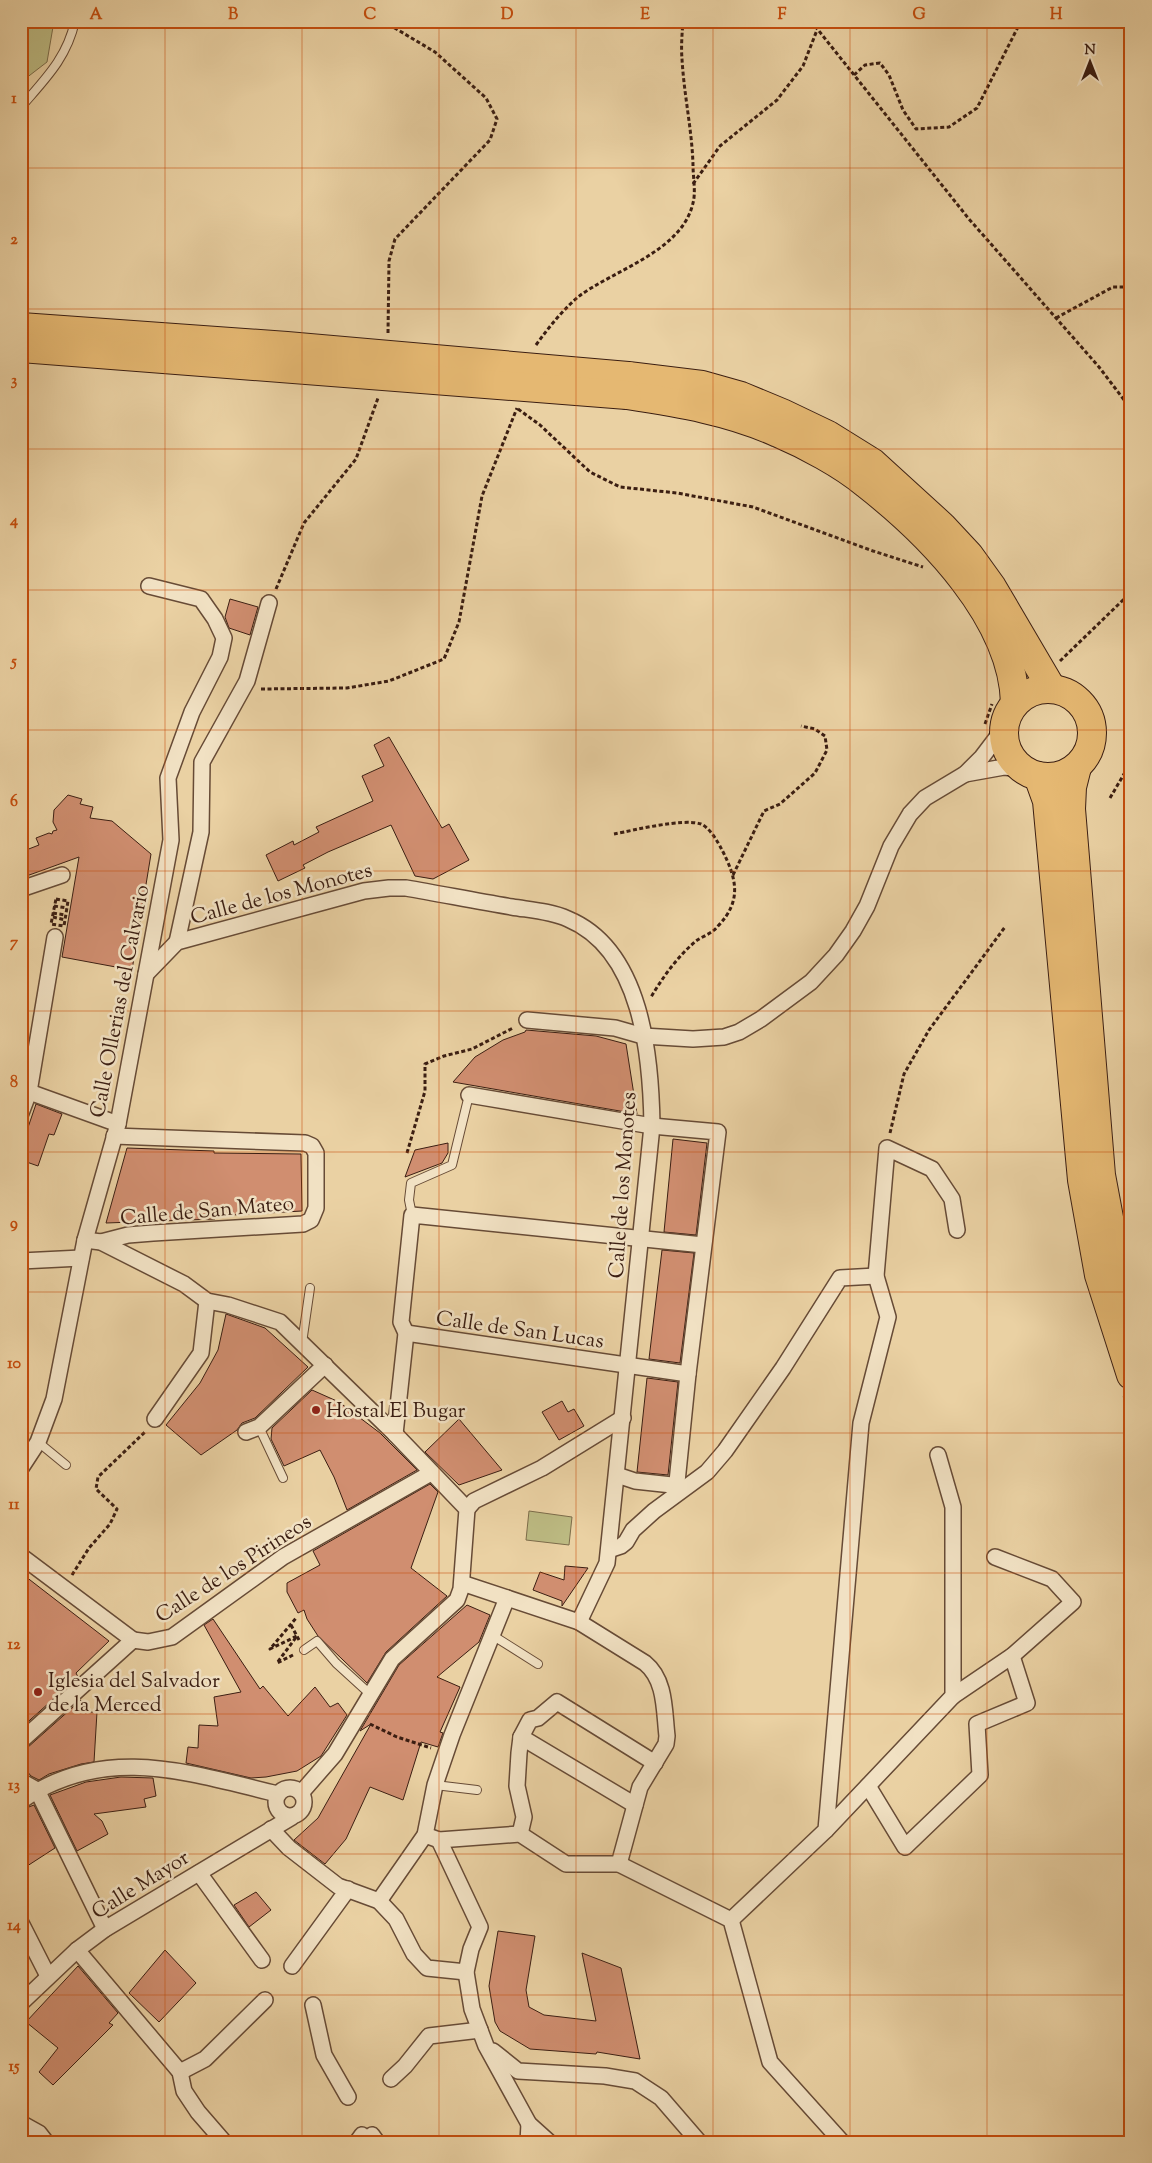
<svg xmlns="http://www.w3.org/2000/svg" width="1152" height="2163" viewBox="0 0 1152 2163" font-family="'Sorts Mill Goudy',serif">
	<rect width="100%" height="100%" fill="#ead1a3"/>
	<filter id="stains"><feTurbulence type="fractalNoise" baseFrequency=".004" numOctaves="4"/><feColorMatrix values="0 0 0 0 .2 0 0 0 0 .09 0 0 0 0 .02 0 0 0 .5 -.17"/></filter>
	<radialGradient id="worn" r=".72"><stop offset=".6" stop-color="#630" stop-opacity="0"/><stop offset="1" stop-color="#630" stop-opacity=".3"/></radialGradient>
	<g fill="#bcba82" stroke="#7c6c4a">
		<path d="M21 21H54L47 62 21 82Z"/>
		<path d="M529 1511 572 1517 569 1545 526 1540Z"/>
	</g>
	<g fill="#d08e70" stroke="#3b1e12">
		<path d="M230 599 258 607 250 635 229 628 225 617Z"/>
		<path d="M389 737 442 828 449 824 469 860 433 879 415 876 391 825 328 852 303 865 305 868 278 881 266 855 293 841 294 845 319 832 316 827 373 801 362 776 384 766 374 745Z"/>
		<path d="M68 795 82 799 80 804 93 807 90 818 112 821 151 854 132 970 62 957 79 857 21 878V852L39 845 36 838 49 833 52 834 53 831 57 830 53 822 54 810Z"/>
		<path d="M526 1030 596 1036 626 1044 637 1114 453 1082 475 1057 503 1040 525 1032Z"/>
		<path d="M36 1104 62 1114 54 1135 49 1134 38 1166 21 1160V1148Z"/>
		<path d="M673 1139 707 1143 696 1235 664 1232Z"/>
		<path d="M448 1143V1153L442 1163 405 1177 415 1150Z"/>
		<path d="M127 1148 214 1151V1153L301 1154 302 1211 215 1216V1219L106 1223Z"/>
		<path d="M662 1250 694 1253 680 1363 649 1359Z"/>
		<path d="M226 1314 265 1328 308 1367 255 1418 242 1423 237 1430 201 1455 166 1425 200 1383 218 1350Z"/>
		<path d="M647 1378 678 1382 668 1475 637 1472Z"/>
		<path d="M312 1390 339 1402 380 1433 417 1470 347 1510 334 1477 320 1450 284 1466 271 1439 272 1428Z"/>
		<path d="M562 1401 568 1412 574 1409 584 1426 559 1440 542 1412Z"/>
		<path d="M459 1419 502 1470 459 1485 425 1452Z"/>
		<path d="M430 1484 438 1492 411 1568 447 1596 386 1652 367 1683 318 1636 307 1619 304 1610 298 1613 287 1592V1583L320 1565 313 1551Z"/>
		<path d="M565 1566 588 1568 562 1606V1601L533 1590 540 1572 564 1580Z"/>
		<path d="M21 1573 109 1641 76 1673 78 1677 21 1728Z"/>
		<path d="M467 1605 490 1615 479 1642 437 1677 460 1687 440 1732 443 1733 438 1747 421 1742 403 1800 370 1787 346 1839 325 1864 294 1840 318 1818 371 1724 360 1731 399 1665Z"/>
		<path d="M213 1619 260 1689 263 1686 288 1716 315 1687 330 1707 338 1703 347 1715 321 1756 297 1771 266 1777 251 1778 186 1763 188 1747 198 1748 199 1725 218 1726 214 1697 241 1692 204 1625Z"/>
		<path d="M81 1700V1712H97L94 1762 81 1764 49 1774 39 1780 31 1776 21 1764V1750L27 1748Z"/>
		<path d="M121 1777 153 1778 156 1796 144 1799 146 1807 94 1814 102 1821 108 1834 77 1851 50 1795 86 1782Z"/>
		<path d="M34 1805 55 1848 21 1870V1810Z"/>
		<path d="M256 1892 271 1910 249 1927 234 1905Z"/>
		<path d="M498 1931 535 1936 526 1990 529 2007 544 2015 596 2021 582 1953 621 1968 640 2059 597 2052 596 2054 530 2049 500 2031 495 2022 489 1986Z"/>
		<path d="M165 1950 196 1983 159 2022 129 1993Z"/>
		<path d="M78 1966 118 2013 109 2023 113 2025 53 2085 39 2072 58 2048 26 2022Z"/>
	</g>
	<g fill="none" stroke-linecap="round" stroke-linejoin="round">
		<g stroke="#674b36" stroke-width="10">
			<g id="lane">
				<path d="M21 107C45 79 67 58 75 21"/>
				<path d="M412 1215 409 1200 411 1183 452 1165 469 1095"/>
				<path d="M302 1343 310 1288"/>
				<path d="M259 1427 283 1478"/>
				<path d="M38 1442 66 1465"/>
				<path d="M492 1635 538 1664"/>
				<path d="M304 1650 317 1641 336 1663 370 1694"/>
				<path d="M435 1785 477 1790"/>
			</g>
		</g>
		<g stroke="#674b36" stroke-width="18">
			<g id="street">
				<path d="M965 774 1004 767 1022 769"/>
				<path d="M21 889 62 875"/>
				<path d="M177 942 201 832 202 762 247 681 269 603"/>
				<path d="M146 974 177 942 364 891 389 888H406C441 894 476 901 512 907 530 910 550 911 568 919 642 950 651 1056 652 1126L607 1563 579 1622 462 1583"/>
				<path d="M527 1020 615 1028 643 1036 693 1039 724 1037 739 1032 761 1019 811 982 836 955 853 931 867 906 891 846 910 814 925 798 965 774 982 757 1004 728"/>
				<path d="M21 1089 118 1124"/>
				<path d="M469 1095 652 1126 718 1132 688 1374 677 1482 672 1485 635 1481 617 1475"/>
				<path d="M21 1113 29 1092 55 937"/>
				<path d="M85 1240 101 1242 184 1284 207 1301 228 1305 280 1322 395 1434 467 1509 461 1589 457 1600 392 1659 335 1754 301 1793"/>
				<path d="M101 1242 128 1235 153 1233 303 1224 311 1220 316 1208V1153L312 1146 305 1143 114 1136"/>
				<path d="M21 1261 81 1258"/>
				<path d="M406 1333 688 1374"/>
				<path d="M155 1419 201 1353 207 1301"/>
				<path d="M246 1432 259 1427 325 1365"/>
				<path d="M395 1434 406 1333 401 1322 412 1215 703 1245"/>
				<path d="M21 1468 38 1442 54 1399 85 1240 118 1124 171 840 168 778 192 712 220 657 224 638 215 619 201 599 149 586"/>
				<path d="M467 1509 474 1501 542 1468 623 1418"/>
				<path d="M609 1550 621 1546 626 1542 633 1530 654 1511 707 1472 725 1451 783 1368 840 1278 876 1276"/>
				<path d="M21 1556 133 1640"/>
				<path d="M579 1622 645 1663C666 1680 664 1711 667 1736L666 1744 640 1787 619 1864"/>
				<path d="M953 1696 1012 1656 1073 1602 1052 1579 995 1557"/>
				<path d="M521 1737 635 1805"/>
				<path d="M21 1741 133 1640 148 1642 172 1637 283 1557 431 1473"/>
				<path d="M21 1781 37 1790"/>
				<path d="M868 1786 905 1847 980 1775 977 1724 1027 1703 1012 1656"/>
				<circle cx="290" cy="1802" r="14"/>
				<path d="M37 1790 105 1929"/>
				<path d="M21 1801C105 1743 189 1773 278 1794"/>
				<path d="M271 1829 289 1848 338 1886 379 1901 396 1919 414 1954 427 1968 466 1972"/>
				<path d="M826 1830 953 1696V1507L938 1455"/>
				<path d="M520 1834 524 1817 517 1786 519 1753 521 1737 530 1720 538 1718 557 1702 655 1763"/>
				<path d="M425 1835 439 1840 520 1834 566 1864H619L731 1920 770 2062 842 2142"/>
				<path d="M439 1840 480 1927 471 1949 466 1972 472 2009 486 2046 529 2124 549 2142"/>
				<path d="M199 1873 262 1960"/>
				<path d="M379 1901 425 1835 435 1785 452 1735 507 1598"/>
				<path d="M731 1920 826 1830 861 1423 888 1317 876 1276 887 1148 932 1169 952 1199 957 1230"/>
				<path d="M21 1923 48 1976"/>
				<path d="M77 1950 180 2072 184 2091 198 2112 224 2142"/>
				<path d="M292 1966 348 1889"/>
				<path d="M21 2003 77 1950 105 1929 292 1817"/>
				<path d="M313 2005 324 2055 348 2097"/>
				<path d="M493 2051 518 2071 605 2076 635 2081 661 2098 699 2142"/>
				<path d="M180 2072 205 2059 265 2000"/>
				<path d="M391 2079 405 2066 429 2036 480 2030"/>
				<path d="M21 2123 39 2133 46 2142"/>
				<path d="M372 2135 377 2142"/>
				<path d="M357 2142 362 2135"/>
				<path d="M528 2142 529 2124"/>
			</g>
		</g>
		<g stroke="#3b1e12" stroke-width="30">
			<g id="highway">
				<path d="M628 376 702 385 741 396 782 413 828 435 873 463 942 526 969 555 992 587 1052 689"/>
				<path d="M627 395C679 403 730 411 778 433 806 445 842 464 866 484 930 534 1013 618 1015 703"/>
				<circle cx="1048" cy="733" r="44"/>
				<path d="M1077 767 1072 787 1071 809 1101 1175 1118 1266 1131 1309"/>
				<path d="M1038 776 1047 801 1082 1180 1099 1275 1131 1375"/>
			</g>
		</g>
		<g stroke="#3b1e12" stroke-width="3" stroke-dasharray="4 2.5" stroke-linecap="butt">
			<path d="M811 21 969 219 1099 367 1131 409"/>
			<path d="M854 75 865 65 880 63 889 75 903 110 916 129 949 127 977 108 1021 21"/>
			<path d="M693 184 720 146 777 100 803 66 817 30"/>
			<path d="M1056 318 1113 287H1131"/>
			<path d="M388 333 389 261 395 239 490 140 497 119 486 98 435 52 393 27 389 21"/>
			<path d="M536 345C549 327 561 312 578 297 613 270 682 252 693 203 696 192 693 177 693 165 692 130 684 95 682 59 681 47 682 34 683 21"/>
			<path d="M518 409 540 425 590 472 620 487 677 493 753 507 873 551 923 567"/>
			<path d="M276 589 304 523 356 459 378 398"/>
			<path d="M1060 661 1123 600 1131 598"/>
			<path d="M261 689 347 688 389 681 444 659 459 622 482 496 517 408"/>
			<path d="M985 724 992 704"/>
			<path d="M1110 798 1131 762"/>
			<path d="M614 834C635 830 683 818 701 824 710 828 718 842 722 850 737 879 742 901 718 926 713 933 703 936 696 941 678 956 663 977 651 997"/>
			<path d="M733 875 764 811 780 804 815 773 827 750 825 736 815 729 801 726"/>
			<path d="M56 899 68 901 64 926 51 924Z"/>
			<path d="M54 906 67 908"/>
			<path d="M53 913 65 915"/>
			<path d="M53 917 65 920"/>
			<path d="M890 1133 904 1074 929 1030 1005 927"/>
			<path d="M407 1153 425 1091V1064L444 1056 472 1049 513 1028"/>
			<path d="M1124 1396 1131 1410"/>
			<path d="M72 1575 89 1548 110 1524 117 1509 96 1489 98 1477 146 1431"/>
			<path d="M291 1625 299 1640"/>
			<path d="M293 1655 277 1663 297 1636 270 1649 297 1617"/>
			<path d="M370 1724 397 1737 431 1748"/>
		</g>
		<use href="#lane" stroke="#f1e1c3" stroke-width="8"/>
		<use href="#street" stroke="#f1e1c3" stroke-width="15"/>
		<use href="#highway" stroke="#e5b872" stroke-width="28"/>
		<g stroke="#3b1e12" stroke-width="30" stroke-linecap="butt">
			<g id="highway-bridge">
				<path d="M21 327 287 346 628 376"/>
				<path d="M21 348 627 395"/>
			</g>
		</g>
		<use href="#highway-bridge" stroke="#e5b872" stroke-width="28"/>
	</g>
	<path fill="none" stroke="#c54d0d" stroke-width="1" stroke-opacity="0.55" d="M165 21V2142M302 21V2142M439 21V2142M576 21V2142M713 21V2142M850 21V2142M987 21V2142M21 168H1131M21 309H1131M21 449H1131M21 590H1131M21 730H1131M21 871H1131M21 1011H1131M21 1152H1131M21 1292H1131M21 1433H1131M21 1573H1131M21 1714H1131M21 1854H1131M21 1995H1131"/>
	<g fill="#8f2418" stroke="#f1e1c3" stroke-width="2">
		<circle cx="316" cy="1410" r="5"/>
		<circle cx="38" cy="1692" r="5"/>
	</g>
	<g text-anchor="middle" stroke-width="5" stroke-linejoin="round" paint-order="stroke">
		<g font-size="21" fill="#3b1e12" stroke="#f1e1c3">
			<text transform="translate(281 893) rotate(-15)" y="7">Calle de los Monotes</text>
			<text transform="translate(119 1001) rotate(-79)" y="7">Calle Ollerias del Calvario</text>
			<text transform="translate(622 1185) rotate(-86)" y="7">Calle de los Monotes</text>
			<text transform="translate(207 1210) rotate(-5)" y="7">Calle de San Mateo</text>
			<text transform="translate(520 1329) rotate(8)" y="7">Calle de San Lucas</text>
			<text transform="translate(233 1568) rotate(-33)" y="7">Calle de los Pirineos</text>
			<text transform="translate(140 1884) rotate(-32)" y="7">Calle Mayor</text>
		</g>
		<g font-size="21" fill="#3b1e12" stroke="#f1e1c3" text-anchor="start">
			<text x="326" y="1417">Hostal El Bugar</text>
			<text x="48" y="1687">Iglesia del Salvador<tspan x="48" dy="24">de la Merced</tspan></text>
		</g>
	</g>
	<rect width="1152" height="2163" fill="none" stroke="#ead1a3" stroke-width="55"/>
	<g transform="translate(1090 62)" stroke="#f1e1c3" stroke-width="4" paint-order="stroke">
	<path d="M0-4L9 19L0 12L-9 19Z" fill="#3b1e12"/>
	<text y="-8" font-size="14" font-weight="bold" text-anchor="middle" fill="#3b1e12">N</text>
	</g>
	<rect x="28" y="28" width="1096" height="2108" fill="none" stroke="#c54d0d" stroke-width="2"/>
	<g font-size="16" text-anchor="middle" font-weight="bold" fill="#c54d0d">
		<text x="96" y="19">A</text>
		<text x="233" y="19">B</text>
		<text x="370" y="19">C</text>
		<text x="507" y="19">D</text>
		<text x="645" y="19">E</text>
		<text x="782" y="19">F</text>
		<text x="919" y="19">G</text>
		<text x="1056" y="19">H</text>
		<text x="14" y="103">1</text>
		<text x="14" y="244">2</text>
		<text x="14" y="385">3</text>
		<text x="14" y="525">4</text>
		<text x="14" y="666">5</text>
		<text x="14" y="806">6</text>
		<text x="14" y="947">7</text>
		<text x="14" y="1087">8</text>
		<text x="14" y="1228">9</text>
		<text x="14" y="1368">10</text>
		<text x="14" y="1509">11</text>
		<text x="14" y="1649">12</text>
		<text x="14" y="1790">13</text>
		<text x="14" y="1930">14</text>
		<text x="14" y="2071">15</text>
	</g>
	<rect width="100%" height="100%" filter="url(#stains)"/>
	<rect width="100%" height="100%" fill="url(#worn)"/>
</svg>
